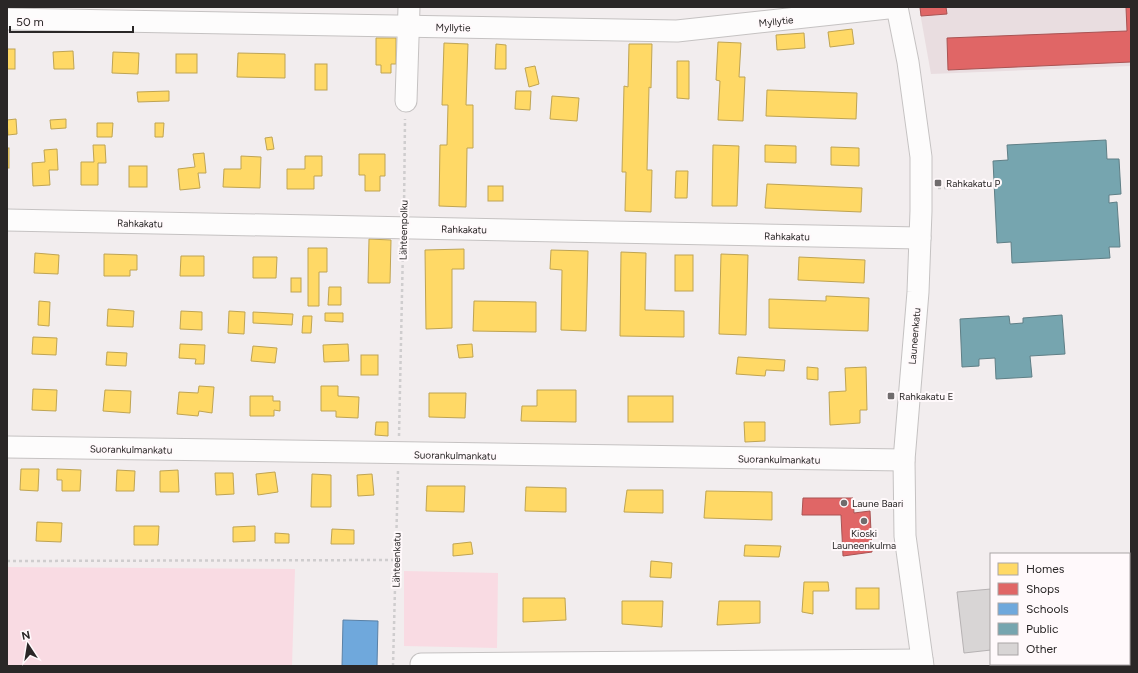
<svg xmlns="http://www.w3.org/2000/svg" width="1138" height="673" viewBox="0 0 1138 673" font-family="Figtree,sans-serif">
	<rect width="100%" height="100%" fill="#f2edee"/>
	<path fill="#e9dde0" d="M919 7H1131V66L931 74Z"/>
	<g fill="#f9dbe3">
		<path d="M7 567 295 569 292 666H7Z"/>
		<path d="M404 571 498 573 497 648 404 646Z"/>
	</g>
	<g fill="#ffd966" stroke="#bfa453">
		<path d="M852 29 854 44 830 47 828 32Z"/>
		<path d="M804 33 805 48 777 50 776 35Z"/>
		<path d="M376 38H396V64H391V73H381V65H376Z"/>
		<path d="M718 42 741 43 739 77H745L743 121 718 120 720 81 716 80Z"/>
		<path d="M444 43 468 44 466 105H473V148H467L466 207 439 206 440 145H447L448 105H442Z"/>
		<path d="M496 44 506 45V69H495Z"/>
		<path d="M629 44H652L651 88 649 87 647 170H652L651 212 625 211 626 172H622L624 86 628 87Z"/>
		<rect x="7" y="49" width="8" height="20"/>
		<path d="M73 51 74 69H54L53 52Z"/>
		<path d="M113 52 139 53 138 74 112 73Z"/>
		<path d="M238 53 285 54V78L237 77Z"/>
		<rect x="176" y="54" width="21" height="19"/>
		<path d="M677 61H689V99L677 98Z"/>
		<rect x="315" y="64" width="12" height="26"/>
		<path d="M535 66 539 84 529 87 525 68Z"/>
		<path d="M767 90 857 93 856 119 766 116Z"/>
		<path d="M169 91V101L138 102 137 92Z"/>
		<path d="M516 91H531L530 110 515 109Z"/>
		<path d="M552 96 579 98 577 121 550 119Z"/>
		<path d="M16 119 17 134 8 135 7 120Z"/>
		<path d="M66 119V128L51 129 50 120Z"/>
		<path d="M97 123H113L112 137H97Z"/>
		<path d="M155 123H164L163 137H155Z"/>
		<path d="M272 137 274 149 267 150 265 138Z"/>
		<path d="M93 145H105L106 163H98V185H81V162H94Z"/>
		<path d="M713 145 739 146 737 206H712Z"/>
		<path d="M765 145 796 146V163L765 162Z"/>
		<path d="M831 147 859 148V166L831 165Z"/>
		<rect x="7" y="148" width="2" height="20"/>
		<path d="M57 149 58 170H49L50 185 33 186 32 163 45 162 44 150Z"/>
		<path d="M204 153 206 173H198L200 188 180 190 178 169 195 167 193 154Z"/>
		<path d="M359 154H385V176H380V191H365V175H359Z"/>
		<path d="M241 156 261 157 260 188 223 187 224 169H241Z"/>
		<path d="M305 156H322V176H314V189H287V169H305Z"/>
		<rect x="129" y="166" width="18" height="21"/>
		<path d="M676 171H688L687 198H675Z"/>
		<path d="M767 184 862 188 861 212 765 208Z"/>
		<rect x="488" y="186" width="15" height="15"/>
		<path d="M369 239 391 240 390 283H368Z"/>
		<path d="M308 248H327V272H319V306H308Z"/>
		<path d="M464 249V269H452V328L426 329 425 250Z"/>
		<path d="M551 250 588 251 586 331 561 330 562 270 550 269Z"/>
		<path d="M621 252 646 253 645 310 684 311V337L620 336Z"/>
		<path d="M35 253 59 255 58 274 34 273Z"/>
		<path d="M104 254 137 255V270H130V276H104Z"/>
		<path d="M721 254 748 255 746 335 719 334Z"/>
		<rect x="675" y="255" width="18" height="36"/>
		<path d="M181 256H204V276H180Z"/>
		<path d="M253 257H277L276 278H253Z"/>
		<path d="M799 257 865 260 864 283 798 280Z"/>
		<rect x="291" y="278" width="10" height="14"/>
		<path d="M329 287H341V305H328Z"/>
		<path d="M826 296 869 298 868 331 769 328V299L826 301Z"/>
		<path d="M39 301 50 302 49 326 38 325Z"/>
		<path d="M474 301 536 302V332L473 331Z"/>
		<path d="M108 309 134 311 133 327 107 326Z"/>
		<path d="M181 311 202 312V330L180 329Z"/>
		<path d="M229 311 245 312 244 334 228 333Z"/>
		<path d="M253 312 293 314 292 325 253 323Z"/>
		<path d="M325 313H343V322L325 321Z"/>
		<path d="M303 316H312L311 333H302Z"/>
		<path d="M33 337 57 338 56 355 32 354Z"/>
		<path d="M180 344 205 345 204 364H195L196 359 179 358Z"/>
		<path d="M348 344 349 361 324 362 323 345Z"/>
		<path d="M472 344 473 357 459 358 457 345Z"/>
		<path d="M253 346 277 348 275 363 251 361Z"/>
		<path d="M107 352 127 353 126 366 106 365Z"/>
		<rect x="361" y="355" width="17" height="20"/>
		<path d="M738 357 785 360 784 371 766 370 765 376 736 374Z"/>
		<path d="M807 367 818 368V380L807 379Z"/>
		<path d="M866 367 867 410H860V423L830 425 829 392 846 391 845 368Z"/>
		<path d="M199 386 214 387 212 413 199 411 198 416 177 414 179 392 198 393Z"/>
		<path d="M321 386H338V396L359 397 358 418 336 417V411H321Z"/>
		<path d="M33 389 57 390 56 411 32 410Z"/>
		<path d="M105 390 131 391 130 413 103 411Z"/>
		<path d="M537 390H576V422L521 421 522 406H537Z"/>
		<path d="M429 393H466L465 418 429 417Z"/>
		<path d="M250 396H273V401H280V411L274 410V416H250Z"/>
		<rect x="628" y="396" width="45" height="26"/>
		<path d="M376 422H388V436L375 435Z"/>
		<path d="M744 422H765V441L745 442Z"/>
		<path d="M21 469H39L38 491 20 490Z"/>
		<path d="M57 469 81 470 80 491H62V480H57Z"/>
		<path d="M117 470 135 471 134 491H116Z"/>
		<path d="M178 470 179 492H160V471Z"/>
		<path d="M275 472 278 492 258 495 256 474Z"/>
		<path d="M215 473H233L234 494 216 495Z"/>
		<path d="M312 474 331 475V507H311Z"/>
		<path d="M372 474 374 495 358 496 357 475Z"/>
		<path d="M427 486H465L464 512 426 511Z"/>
		<path d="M526 487 566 488V512L525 511Z"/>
		<path d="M627 490H663V513L624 512Z"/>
		<path d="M706 491 772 492V520L704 518Z"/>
		<path d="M37 522 62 523 61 542 36 541Z"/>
		<path d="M134 526H159L158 545H134Z"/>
		<path d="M255 526V541L233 542V527Z"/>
		<path d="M332 529 354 530V544H331Z"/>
		<path d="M275 533 289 534V543H275Z"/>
		<path d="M471 542 473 554 453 556V544Z"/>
		<path d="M745 545 781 546 779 557 744 556Z"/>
		<path d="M651 561 672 563 671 578 650 577Z"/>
		<path d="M804 582H828L829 591H813V614L802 612Z"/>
		<rect x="856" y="588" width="23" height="21"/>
		<path d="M523 598H565L566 620 523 622Z"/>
		<path d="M622 601H663L662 627 622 624Z"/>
		<path d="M719 601H760V623L717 625Z"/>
	</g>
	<g fill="#e06666" stroke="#a95353">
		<path d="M920 7H946L947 14 921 16Z"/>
		<path d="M1126 7H1131V62L948 70 947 38 1127 31Z"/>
		<path d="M803 498H853L854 513 870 511 872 552 843 556 841 515H802Z"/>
	</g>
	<path fill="#6fa8dc" stroke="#5a81a6" d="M343 620 378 621 377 666H342Z"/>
	<g fill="#76a5af" stroke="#5f7f86">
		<path d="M1106 140 1107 159H1119L1121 194 1109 195V203L1117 202 1120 247H1109L1110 258 1012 263 1011 242 997 243 993 161 1008 160 1007 145Z"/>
		<path d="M1062 315 1065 354 1030 356 1032 377 996 379 995 358 979 359V366L962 367 960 319 1009 316 1010 324 1023 323V318Z"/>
	</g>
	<g fill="#d8d5d5" stroke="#b6b2b3">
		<path d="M991 589V650L964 653 957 592Z"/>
		<rect x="1034" y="664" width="83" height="2"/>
	</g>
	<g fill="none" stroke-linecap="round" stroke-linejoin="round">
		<g stroke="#c5c2c2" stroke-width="23">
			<g id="minor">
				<path d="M897 7 908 62 921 157V211L918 292 904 460 905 536 923 666"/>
				<path d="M7 19 677 31 897 7"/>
				<path d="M406 101 409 7"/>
				<path d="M7 220 920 238"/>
				<path d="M7 447 904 460"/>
				<path d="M421 664 922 660"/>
			</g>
		</g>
		<g stroke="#cfcdce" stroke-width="2.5" stroke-dasharray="3 3" stroke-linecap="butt">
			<path d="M938 188H976"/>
			<path d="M404 210 405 119"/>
			<path d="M399 436 403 247"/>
			<path d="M7 561 396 560"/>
			<path d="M393 666 398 471"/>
		</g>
		<use href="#minor" stroke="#fdfcfc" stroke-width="21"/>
	</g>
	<g fill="#706c6d" stroke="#fff9fb" stroke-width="1.5">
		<rect x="934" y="179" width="8" height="8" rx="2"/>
		<rect x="887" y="392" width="8" height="8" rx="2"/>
		<circle cx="844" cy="503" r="4"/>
		<circle cx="864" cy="521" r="4"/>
	</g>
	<g text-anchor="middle" stroke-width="4" stroke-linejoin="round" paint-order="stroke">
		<g font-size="10" fill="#2a2727" stroke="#fff9fb">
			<text transform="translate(776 21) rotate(-6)" y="4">Myllytie</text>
			<text transform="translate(453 27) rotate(1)" y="4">Myllytie</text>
			<text transform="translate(140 223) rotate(1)" y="4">Rahkakatu</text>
			<text transform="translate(464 229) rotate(1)" y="4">Rahkakatu</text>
			<text transform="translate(403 230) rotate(-89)" y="4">Lähteenpolku</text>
			<text transform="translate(787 236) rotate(1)" y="4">Rahkakatu</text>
			<text transform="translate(914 336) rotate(-85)" y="4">Launeenkatu</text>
			<text transform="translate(131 449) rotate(1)" y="4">Suorankulmankatu</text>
			<text transform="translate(455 455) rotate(1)" y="4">Suorankulmankatu</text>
			<text transform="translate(779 459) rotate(1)" y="4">Suorankulmankatu</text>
			<text transform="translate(396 560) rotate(-89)" y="4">Lähteenkatu</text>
		</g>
		<g font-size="10" fill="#2a2727" stroke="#fff9fb" text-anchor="start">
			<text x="946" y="187">Rahkakatu P</text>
			<text x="899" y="400">Rahkakatu E</text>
			<text x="852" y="507">Laune Baari</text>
			<text x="864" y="537" text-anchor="middle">Kioski<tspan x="864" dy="12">Launeenkulma</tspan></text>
		</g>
	</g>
	<rect width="1138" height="673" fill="none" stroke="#2a2727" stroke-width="16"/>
	<rect x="990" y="553" width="140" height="112" fill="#fff9fb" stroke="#aaa5a6"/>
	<rect x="998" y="563" width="20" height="12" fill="#ffd966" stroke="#aaa5a6"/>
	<text x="1026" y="573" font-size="12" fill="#2a2727">Homes</text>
	<rect x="998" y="583" width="20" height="12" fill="#e06666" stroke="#aaa5a6"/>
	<text x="1026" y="593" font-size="12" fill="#2a2727">Shops</text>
	<rect x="998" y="603" width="20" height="12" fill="#6fa8dc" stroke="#aaa5a6"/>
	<text x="1026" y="613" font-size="12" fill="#2a2727">Schools</text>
	<rect x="998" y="623" width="20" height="12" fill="#76a5af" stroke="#aaa5a6"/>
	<text x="1026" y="633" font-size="12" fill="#2a2727">Public</text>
	<rect x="998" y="643" width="20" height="12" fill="#d8d5d5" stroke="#aaa5a6"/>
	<text x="1026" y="653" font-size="12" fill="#2a2727">Other</text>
	<g transform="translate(28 645) rotate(348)" stroke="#fff9fb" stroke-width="3" paint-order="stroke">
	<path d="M0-3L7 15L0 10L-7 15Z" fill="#2a2727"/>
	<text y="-6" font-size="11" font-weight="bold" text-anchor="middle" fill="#2a2727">N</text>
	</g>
	<path d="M10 26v6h123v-6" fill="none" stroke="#2a2727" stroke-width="2"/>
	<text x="16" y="26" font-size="12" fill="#2a2727" stroke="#fff9fb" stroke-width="3" paint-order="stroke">50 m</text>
</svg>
